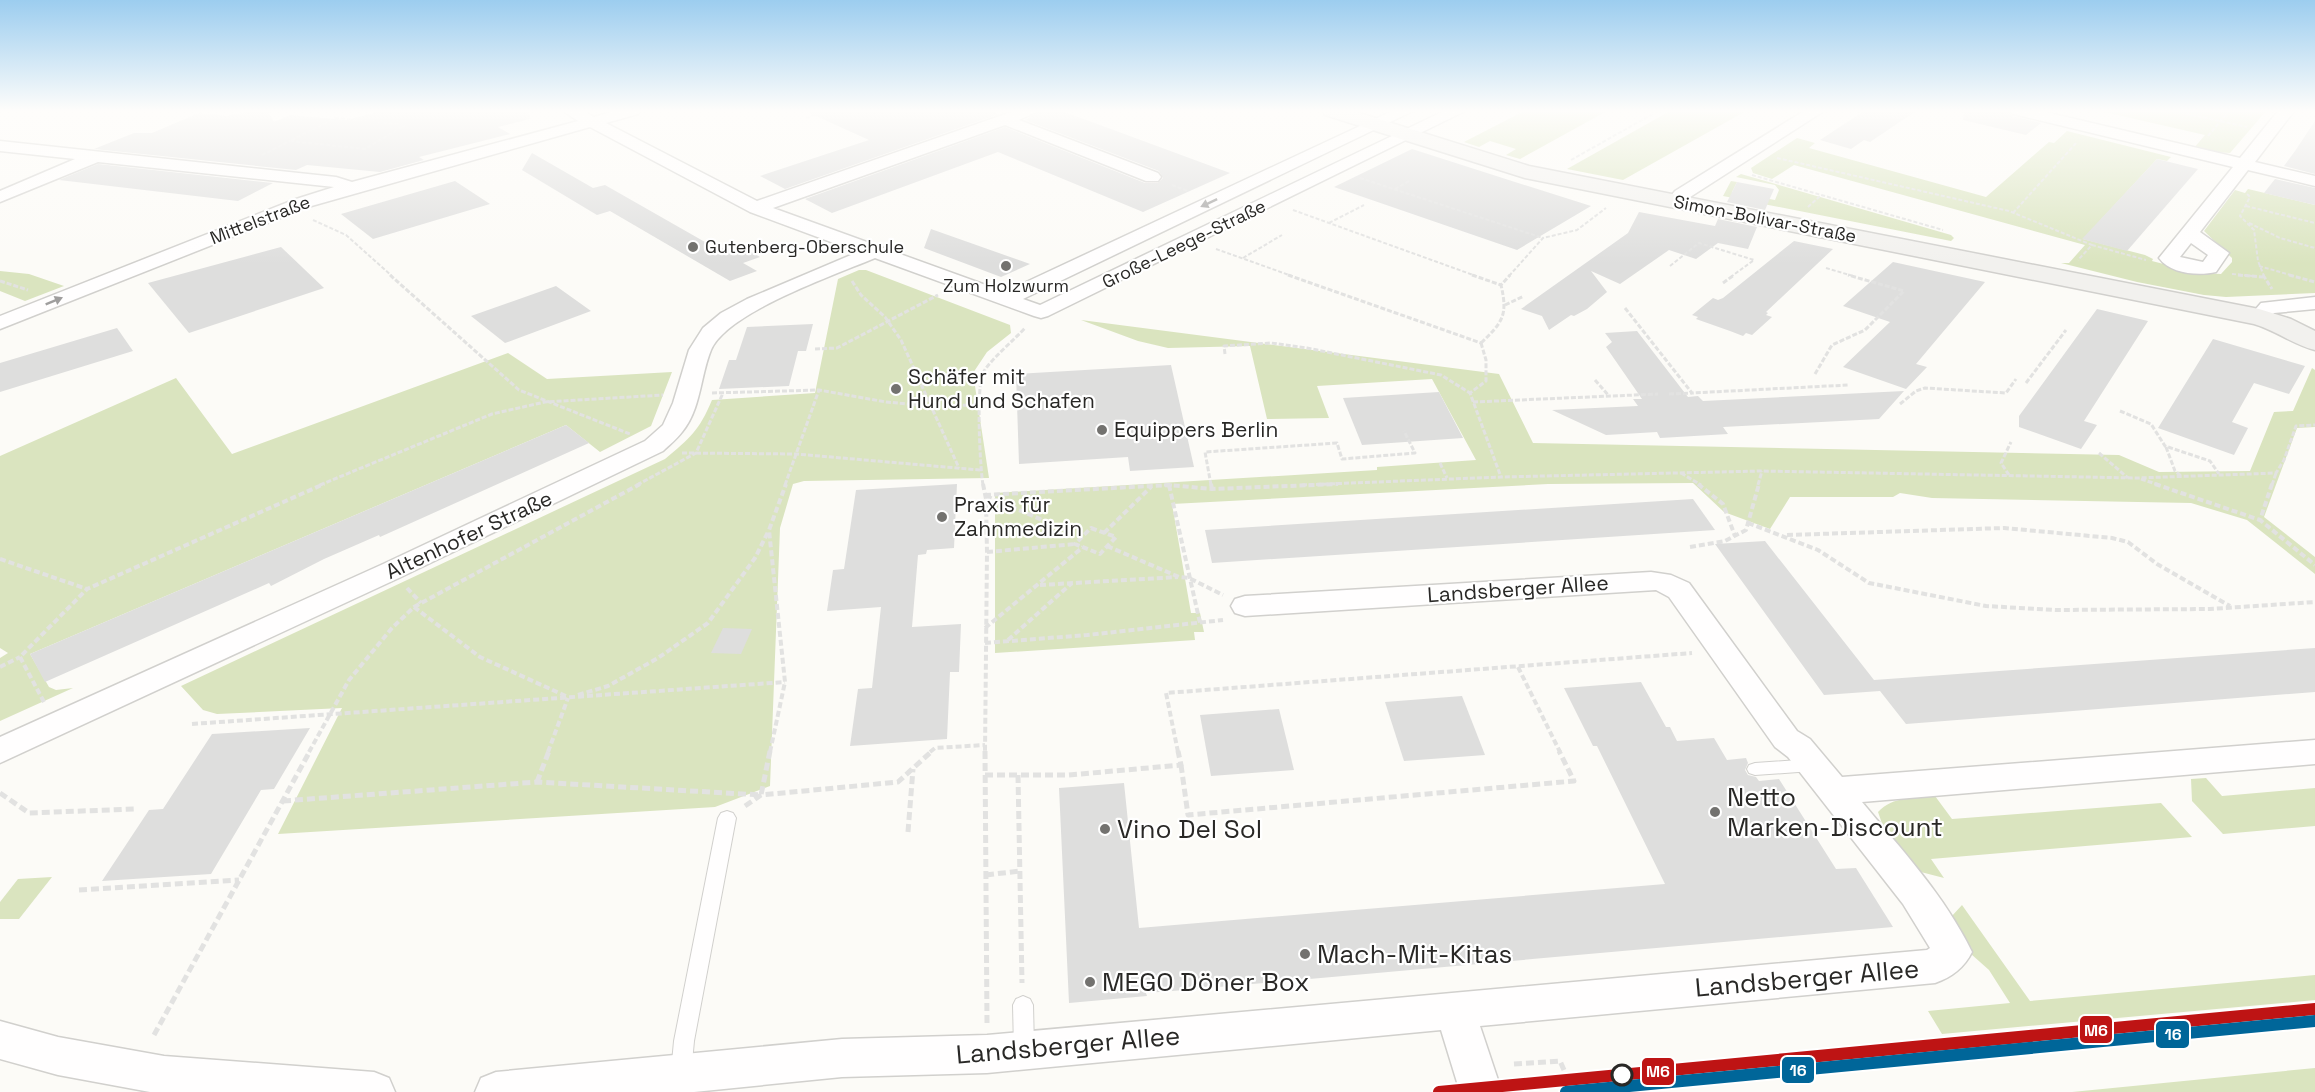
<svg xmlns="http://www.w3.org/2000/svg" width="2315" height="1092" viewBox="0 0 2315 1092" font-family="'Space Grotesk',sans-serif">
	<rect width="100%" height="100%" fill="#fcfbf7"/>
	<g fill="#dae4bf">
		<path d="M1524 111H1607L1520 159 1506 155 1516 149 1490 141 1479 147 1464 142Z"/>
		<path d="M1670 111H1746L1623 180 1567 169Z"/>
		<path d="M2100 111H2266L2230 153 2214 152 2194 148 2205 135Z"/>
		<path d="M2067 131 2171 157 2167 161 2157 159 2083 239 2145 255 2153 259 2152 261 2198 273 2221 274 2232 262V258L2204 231 2235 190 2245 193 2248 189 2315 205V293L2226 297 2204 295 2137 282 2061 263H2069L2085 245 1794 165 1772 179 1753 173 1751 168 1797 138 1815 143 1809 148 1986 197 2049 142 2054 143Z"/>
		<path d="M1741 174 1951 235 1954 238 1951 241 1723 196 1731 181 1737 182 1732 192 1775 200 1779 190 1775 185 1736 177Z"/>
		<path d="M859 270H866L1010 325 1011 333 987 352 973 373 989 478 804 481 793 484 780 528 770 786 715 807 278 834 342 708 217 714 203 710 181 686 665 459C690 438 699 431 712 400L815 393 838 279Z"/>
		<path d="M0 271 29 274 64 286 25 301 0 291Z"/>
		<path d="M1081 320 1499 374 1533 443 2119 455 2159 472 2250 471 2274 412 2293 411 2312 368 2315 370V427L2297 428 2264 517 2315 557V574L2247 520 2191 503 1932 498 1900 493 1893 497H1790L1770 529 1724 512 1693 483 1548 484 1172 504 1191 613H1200L1204 632H1194L1195 640 995 653V493L1377 470V467L1476 460 1432 379 1317 386 1329 418 1267 419 1250 346 1168 348 1138 341Z"/>
		<path d="M508 353 547 379 672 372 651 426 600 452 566 425 30 654 49 687 56 690 73 688 0 721V658L8 653 0 648V456L176 378 232 454Z"/>
		<path d="M2206 778 2222 796 2315 788V826L2223 834 2192 801 2191 779Z"/>
		<path d="M1935 796 1952 819 2161 803 2192 837 1931 859 1944 878 1917 871 1885 832 1878 812C1893 796 1915 798 1935 796Z"/>
		<path d="M52 877 19 919H0V902L18 879Z"/>
		<path d="M1962 905 2030 1001 2315 975V1000L1942 1034 1928 1011 2010 1003 1989 970 1971 954 1972 949 1951 917Z"/>
		<path d="M2315 1068V1092H2072Z"/>
	</g>
	<g fill="#dededd">
		<path d="M251 111H268L274 122 290 115 347 120 381 111H529L530 119 498 127 510 134 419 157 424 160 380 172 307 165 296 170 94 149 134 133H152L199 113 227 116Z"/>
		<path d="M805 111H993L999 114 785 189 760 176 869 140Z"/>
		<path d="M1040 111H1062L1230 173 1143 212 998 152 832 213 805 199 1005 127 1145 183H1158L1163 178 1159 171 1025 120Z"/>
		<path d="M1864 111H1916L1870 142 1864 140 1851 149 1820 140Z"/>
		<path d="M1964 111H2009L2012 116 2041 123 2026 135 1963 120Z"/>
		<path d="M2315 121V174L2284 166 2295 151Z"/>
		<path d="M1412 149 1515 182 1591 206 1517 250 1334 187Z"/>
		<path d="M532 153 593 188 605 185 719 250 736 243 760 257 743 263 757 271 730 281 610 211 597 215 522 170Z"/>
		<path d="M2157 159 2198 169 2127 251 2082 239Z"/>
		<path d="M98 164 273 183 238 201 59 180Z"/>
		<path d="M2275 179 2315 188V205L2264 193Z"/>
		<path d="M455 181 490 204 373 239 341 214Z"/>
		<path d="M1737 182 1774 189 1765 210 1727 202Z"/>
		<path d="M1639 212 1715 226 1718 219 1757 227 1748 249 1718 243 1696 259 1669 250 1620 284 1591 271 1607 292 1587 309 1574 316 1571 315 1549 330 1542 316 1521 309 1628 233Z"/>
		<path d="M931 229 1030 264 1001 277 924 248Z"/>
		<path d="M1794 241 1833 249 1766 312 1768 313 1766 315 1772 317 1752 335 1746 333 1743 336 1730 331 1696 319 1698 317 1692 315 1713 298 1718 300 1723 298Z"/>
		<path d="M281 247 324 288 189 333 148 283Z"/>
		<path d="M1893 262 1985 282 1916 364 1927 367 1906 389 1843 367 1890 322 1843 306Z"/>
		<path d="M556 286 591 311 505 343 471 316Z"/>
		<path d="M2097 309 2148 321 2084 421 2097 425 2081 449 2019 427V416Z"/>
		<path d="M813 324 806 351H798L789 386 719 389 729 360H736L747 327Z"/>
		<path d="M117 328 133 351 0 392V363Z"/>
		<path d="M1637 331 1688 397 1698 396 1703 401 1904 391 1879 419 1723 427 1728 434 1660 438 1657 432 1606 435 1552 410 1638 406 1633 399H1642L1606 347 1612 342 1605 333Z"/>
		<path d="M2213 339 2305 366 2289 394 2254 383 2232 422 2248 428 2234 455 2158 428Z"/>
		<path d="M1171 365 1194 467 1130 471 1128 457 1019 464 1016 374Z"/>
		<path d="M1439 392 1463 438 1362 445 1343 398Z"/>
		<path d="M566 425 589 443 380 537 379 535 324 559 271 586 269 583 45 682 30 654Z"/>
		<path d="M957 484 954 548 927 550 926 554 918 555 912 627 961 624 959 672H950L947 739 850 746 858 689 872 688 881 607 827 611 833 570 844 569 856 490Z"/>
		<path d="M1693 499 1715 530 1212 563 1205 530Z"/>
		<path d="M1765 541 1874 680 2315 648V692L1906 724 1880 691 1824 695 1715 544Z"/>
		<path d="M723 628 752 629 741 654 711 653Z"/>
		<path d="M1641 682 1666 727H1670L1677 741 1714 738 1727 760 1746 758 1748 763 1745 770 1748 775 1756 777 1759 781 1779 779 1836 869 1856 868 1893 927 1185 990 1146 993 1147 996 1069 1003 1059 788 1124 783 1139 928 1665 884 1597 746H1593L1564 688Z"/>
		<path d="M1462 696 1485 755 1404 761 1385 702Z"/>
		<path d="M1279 709 1294 770 1211 776 1200 715Z"/>
		<path d="M310 728 274 789 261 790 211 874 102 881 149 810 163 809 212 734Z"/>
	</g>
	<g fill="none" stroke-linecap="round" stroke-linejoin="round">
		<g stroke="#d1d0cd" stroke-width="2">
			<g id="lane">
				<path d="M1812 759 1818 761 1820 765 1818 769 1812 771 1755 775 1749 773 1747 769 1749 765 1755 763Z"/>
				<path d="M727 811 733 813 736 818 694 1041 691 1073 688 1080 681 1083 674 1080 671 1073 674 1041 718 818 721 813Z"/>
				<path d="M1023 996 1030 999 1033 1005 1034 1048 1031 1055 1024 1057 1017 1055 1014 1048 1013 1005 1016 999Z"/>
			</g>
		</g>
		<g stroke="#d1d0cd" stroke-width="3">
			<g id="street">
				<path d="M563 111H584L594 117 613 111H640L638 114 606 123 757 201 1014 111H1038L1019 120 1158 173 1161 177 1158 181H1146L1005 125 773 208 1005 292 1392 111H1413L1023 299 1040 305 1444 111H1465L1048 316 1041 318 1034 316 875 258C835 275 727 312 711 350 700 377 701 409 682 432 677 439 669 445 663 451L401 577 0 763V737L381 565 645 441 663 425 673 403 689 350 703 328 721 313 747 299 858 252 750 212 590 127 308 207 0 329V316L296 199 334 187 98 162 0 202V191L75 159 0 151V141L336 177 352 182 578 121Z"/>
				<path d="M1804 111H1824L1687 199C1681 206 1678 208 1669 206L1666 202 1675 191Z"/>
				<path d="M2011 111H2041L2240 158 2278 111H2294L2255 162 2315 176V186L2248 170 2200 232 2229 253 2216 272C2199 276 2170 274 2159 258L2233 167 2013 114ZM2191 243 2208 255 2203 262 2180 257Z"/>
				<path d="M2315 297V309L2274 313C2267 321 2263 324 2252 321L2249 317 2261 303Z"/>
				<path d="M1651 572 1671 575 1689 583 1797 731 1810 739 1842 777 2315 740V764L1862 802C1901 849 1945 896 1972 952 1964 968 1952 977 1935 983L1480 1026 1502 1092H1460L1441 1030 987 1073 842 1077 694 1092H475L481 1078 496 1072 842 1039 987 1035 1927 950 1930 948 1903 904 1788 757 1775 747 1669 597 1656 590 1245 616 1235 613 1231 606 1235 599 1245 596Z"/>
				<path d="M0 1021 58 1037 164 1056 374 1072 389 1078 395 1092H150L58 1075 0 1059Z"/>
			</g>
		</g>
		<g stroke="#d1d0cd" stroke-width="3">
			<path id="secondary" d="M1323 111H1353L1529 166 2259 309 2291 319 2315 331V350C2294 345 2275 330 2254 324L1525 178 1325 115Z"/>
		</g>
		<g stroke="#e2e2e1" stroke-width="2" stroke-dasharray="4 2" stroke-linecap="butt">
			<path d="M2174 111 2247 127"/>
			<path d="M335 118 398 124 404 126 365 149 290 141Z"/>
			<path d="M806 118 828 111"/>
			<path d="M2208 136 2229 111"/>
			<path d="M262 155 290 141"/>
			<path d="M1777 158 2009 211 2092 245 2078 260"/>
			<path d="M1571 160 1658 111"/>
			<path d="M1752 175 1943 230"/>
			<path d="M1360 178 1543 238"/>
			<path d="M1172 185 1188 191"/>
			<path d="M1395 189 1409 181"/>
			<path d="M2247 194 2250 197 2240 216 2254 230 2258 261 2264 276"/>
			<path d="M2246 206 2315 223"/>
			<path d="M1808 207 1820 196"/>
			<path d="M1293 210 1476 276"/>
			<path d="M2013 213 2077 142"/>
			<path d="M313 220 346 235 392 276"/>
			<path d="M1329 223 1364 205"/>
			<path d="M2249 223 2280 238 2315 248"/>
			<path d="M2092 245 2146 260"/>
			<path d="M1216 249 1292 276"/>
			<path d="M1243 258 1282 235"/>
			<path d="M1670 266 1699 243 1754 260 1732 276"/>
			<path d="M2259 266 2294 276"/>
			<path d="M1826 268 1853 276"/>
			<path d="M2232 274 2253 276"/>
			<path d="M1509 276 1543 238 1577 230 1606 208"/>
		</g>
		<g stroke="#e2e2e1" stroke-width="3" stroke-dasharray="5 2" stroke-linecap="butt">
			<path d="M390 275 519 390 630 434"/>
			<path d="M1288 275 1481 343"/>
			<path d="M1472 275 1501 285"/>
			<path d="M2238 275 2263 277"/>
			<path d="M2263 275 2272 289"/>
			<path d="M2289 275 2315 282"/>
			<path d="M0 281 28 290"/>
			<path d="M852 281 861 295 885 317 901 340 959 468"/>
			<path d="M1723 283 1734 275"/>
			<path d="M1505 305 1524 296"/>
			<path d="M1625 308 1692 393 1848 385"/>
			<path d="M1481 343C1503 322 1508 315 1501 285L1510 275"/>
			<path d="M1481 343 1486 360V381L1470 393 1501 477"/>
			<path d="M815 349 837 348 938 295"/>
			<path d="M1225 354 1224 346 1271 343 1307 348 1441 375 1470 393"/>
			<path d="M1815 374 1832 345 1865 330 1904 291 1848 275"/>
			<path d="M1595 380 1609 396"/>
			<path d="M2026 383 2066 330"/>
			<path d="M712 393 819 390 886 402 931 406 980 405"/>
			<path d="M1669 394 1692 393"/>
			<path d="M1473 402 1658 394"/>
			<path d="M1900 404 1916 391 1925 388 2006 393 2016 379"/>
			<path d="M2120 411 2151 424 2165 446 2210 461 2219 474"/>
			<path d="M2166 447 2175 471 2181 476"/>
			<path d="M682 453 796 454 980 470"/>
			<path d="M2099 453 2128 478"/>
			<path d="M1440 463 1447 478"/>
			<path d="M1681 473 1701 485"/>
			<path d="M2009 475 2001 463 2011 442"/>
			<path d="M2141 479 2159 485"/>
			<path d="M320 485 492 414 545 402 663 395"/>
			<path d="M637 485 696 453 723 393"/>
			<path d="M785 485 819 390"/>
			<path d="M983 485C980 468 976 387 983 373 988 362 1016 338 1025 328"/>
			<path d="M1164 485H1172"/>
			<path d="M1211 485 1205 452 1337 443 1342 459 1415 453 1404 431"/>
			<path d="M1302 485 1501 477 1762 471 2138 478 2276 473 2284 460 2296 426 2315 425"/>
			<path d="M1758 485 1762 471"/>
			<path d="M2272 485 2276 473"/>
		</g>
		<g stroke="#e2e2e1" stroke-width="4" stroke-dasharray="6 3" stroke-linecap="butt">
			<path d="M983 484 986 499 987 552 985 752"/>
			<path d="M1211 484 1212 489"/>
			<path d="M1698 484 1723 504 1735 536"/>
			<path d="M2155 484 2260 520"/>
			<path d="M2272 484 2260 520 2315 565"/>
			<path d="M1169 485 1200 623"/>
			<path d="M985 495 1169 485 1212 489 1338 484"/>
			<path d="M986 496 1082 537"/>
			<path d="M1748 523 1818 550 1869 583 1986 606 2055 610 2210 609 2315 602"/>
			<path d="M1091 528 1116 537 1100 554 1075 544Z"/>
			<path d="M1104 533 1151 487"/>
			<path d="M1787 535 2004 528 2112 538 2128 542 2157 564 2230 606"/>
			<path d="M1107 546 1179 577 1189 578 1223 595"/>
			<path d="M1690 547 1725 541 1746 530 1759 484"/>
			<path d="M987 552 1075 544"/>
			<path d="M0 559 87 589"/>
			<path d="M1040 585 1178 577"/>
			<path d="M407 588 421 603"/>
			<path d="M414 607 480 657 568 697"/>
			<path d="M985 628 1083 547"/>
			<path d="M1008 640 1072 583"/>
			<path d="M985 643 1087 635 1223 620"/>
			<path d="M0 667 20 657"/>
			<path d="M1518 667 1560 752"/>
			<path d="M578 695 608 686 658 658 708 623 755 558 768 532"/>
			<path d="M44 702 20 657 87 589 324 484"/>
			<path d="M192 724 785 682"/>
			<path d="M309 752 349 680 392 628 414 607 640 484"/>
			<path d="M548 752 568 698"/>
			<path d="M770 752 785 682 769 530 786 484"/>
			<path d="M930 752 935 748 985 745"/>
			<path d="M1178 752 1166 693 1692 653"/>
		</g>
		<g stroke="#e2e2e1" stroke-width="5" stroke-dasharray="8 4" stroke-linecap="butt">
			<path d="M985 751 987 1023"/>
			<path d="M1181 765 1188 815 1574 781 1559 751"/>
			<path d="M985 775H1069L1181 765 1178 751"/>
			<path d="M1018 775 1022 983"/>
			<path d="M537 782 549 751"/>
			<path d="M0 793 29 813 134 809"/>
			<path d="M283 801 537 782 761 795 770 751"/>
			<path d="M745 806 761 795 898 782 932 751"/>
			<path d="M908 832 913 769"/>
			<path d="M986 875 1020 871"/>
			<path d="M79 890 239 880"/>
			<path d="M154 1035 310 751"/>
			<path d="M1514 1064 1560 1061 1564 1070"/>
		</g>
		<use href="#lane" fill="#fffefe" fill-rule="evenodd"/>
		<use href="#street" fill="#fffefe" fill-rule="evenodd"/>
		<use href="#secondary" fill="#f2f1ee" fill-rule="evenodd"/>
		<g stroke="#fff" stroke-width="16">
			<path id="tram-1" d="M1439 1092 2315 1009"/>
		</g>
		<g stroke="#fff" stroke-width="16">
			<path id="tram-2" d="M1566 1092 2315 1021"/>
		</g>
		<use href="#tram-1" stroke="#be1414" stroke-width="12"/>
		<use href="#tram-2" stroke="#069" stroke-width="12"/>
	</g>
	<defs><path id="oneway-solid" d="M-6-.8H1V-3.2L6.5 0L1 3.2V.8H-6Z" transform="scale(1.5)"/></defs>
	<g fill="#9f9e9d">
		<use href="#oneway-solid" transform="translate(1209 203) rotate(155)"/>
		<use href="#oneway-solid" transform="translate(54 301) rotate(-22)"/>
	</g>
	<linearGradient id="sky" x2="0" y2="1"><stop stop-color="#9ccdef"/><stop offset="0.42" stop-color="#fefdfb"/><stop offset="1" stop-color="#fefdfb" stop-opacity="0"/></linearGradient>
	<rect width="2315" height="264" fill="url(#sky)"/>
	<g fill="#73726f" stroke="#fff" stroke-width="2">
		<circle cx="693" cy="247" r="6"/>
		<circle cx="1006" cy="266" r="6"/>
		<circle cx="896" cy="389" r="6"/>
		<circle cx="1102" cy="430" r="6"/>
		<circle cx="942" cy="517" r="6"/>
		<circle cx="1715" cy="812" r="6"/>
		<circle cx="1105" cy="829" r="6"/>
		<circle cx="1305" cy="954" r="6"/>
		<circle cx="1090" cy="982" r="6"/>
	</g>
	<circle fill="#fff" stroke="#292826" stroke-width="3" cx="1622" cy="1075" r="10"/>
	<g text-anchor="middle" stroke-width="4.5" stroke-linejoin="round" paint-order="stroke">
		<g font-size="18" fill="#292826" stroke="#fff">
			<text transform="translate(1765 219) rotate(11)" y="6">Simon-Bolivar-Straße</text>
			<text transform="translate(260 220) rotate(-21)" y="6">Mittelstraße</text>
			<text transform="translate(1184 244) rotate(-26)" y="6">Große-Leege-Straße</text>
		</g>
		<g font-size="18" fill="#292826" stroke="#fff" text-anchor="start">
			<text x="705" y="253">Gutenberg-Oberschule</text>
			<text x="1006" y="292" text-anchor="middle">Zum Holzwurm</text>
		</g>
		<g font-size="21" fill="#292826" stroke="#fff" text-anchor="start">
			<text x="908" y="384">Schäfer mit<tspan x="908" dy="24">Hund und Schafen</tspan></text>
			<text x="1114" y="437">Equippers Berlin</text>
			<text x="954" y="512">Praxis für<tspan x="954" dy="24">Zahnmedizin</tspan></text>
		</g>
		<g font-size="21" fill="#292826" stroke="#fff">
			<text transform="translate(469 535) rotate(-25)" y="7">Altenhofer Straße</text>
			<text transform="translate(1518 589) rotate(-4)" y="7">Landsberger Allee</text>
		</g>
		<g font-size="26" fill="#292826" stroke="#fff" text-anchor="start">
			<text x="1727" y="806">Netto<tspan x="1727" dy="30">Marken-Discount</tspan></text>
			<text x="1117" y="838">Vino Del Sol</text>
			<text x="1317" y="963">Mach-Mit-Kitas</text>
			<text x="1102" y="991">MEGO Döner Box</text>
		</g>
		<g font-size="26" fill="#292826" stroke="#fff">
			<text transform="translate(1807 978) rotate(-5)" y="9">Landsberger Allee</text>
			<text transform="translate(1068 1045) rotate(-5)" y="9">Landsberger Allee</text>
		</g>
	</g>
	<g stroke="#fff" stroke-width="2">
		<rect x="2079" y="1015" width="34" height="29" rx="6" fill="#be1414"/>
		<rect x="2155" y="1020" width="35" height="29" rx="6" fill="#069"/>
		<rect x="1781" y="1056" width="34" height="28" rx="6" fill="#069"/>
		<rect x="1641" y="1057" width="34" height="29" rx="6" fill="#be1414"/>
	</g>
	<g font-size="16" text-anchor="middle" font-weight="bold" fill="#fff">
		<text x="2096" y="1036">M6</text>
		<text x="2173" y="1040">16</text>
		<text x="1798" y="1076">16</text>
		<text x="1658" y="1077">M6</text>
	</g>
</svg>
